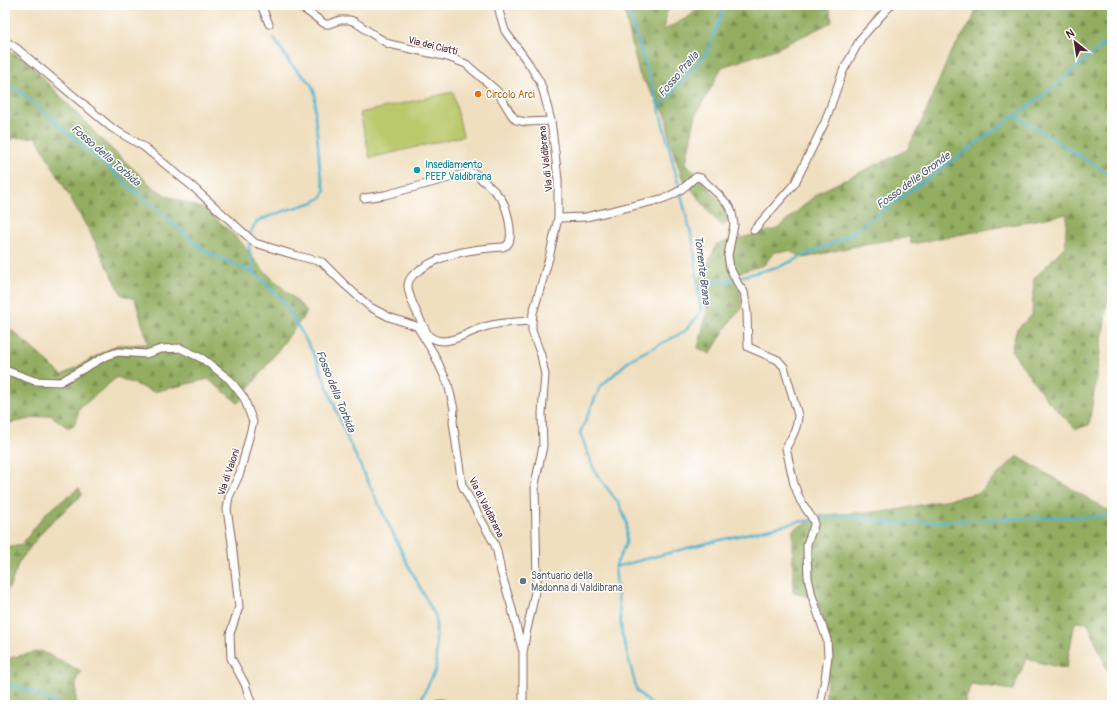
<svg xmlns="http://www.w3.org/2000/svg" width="1117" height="710" viewBox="0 0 1117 710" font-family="Pangolin,sans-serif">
	<defs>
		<pattern id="forest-firs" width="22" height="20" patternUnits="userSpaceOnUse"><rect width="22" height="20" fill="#92ad60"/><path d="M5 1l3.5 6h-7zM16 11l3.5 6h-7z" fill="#798c4f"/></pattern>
	</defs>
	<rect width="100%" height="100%" fill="#fff"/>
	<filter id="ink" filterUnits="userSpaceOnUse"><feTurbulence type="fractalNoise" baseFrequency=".025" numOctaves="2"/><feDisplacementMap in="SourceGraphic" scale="8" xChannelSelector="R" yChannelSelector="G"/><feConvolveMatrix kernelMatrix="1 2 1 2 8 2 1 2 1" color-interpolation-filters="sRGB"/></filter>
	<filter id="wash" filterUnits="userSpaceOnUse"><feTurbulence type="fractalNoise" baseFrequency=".012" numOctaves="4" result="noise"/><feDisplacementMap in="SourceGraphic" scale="16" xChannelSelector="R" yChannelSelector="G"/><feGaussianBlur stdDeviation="0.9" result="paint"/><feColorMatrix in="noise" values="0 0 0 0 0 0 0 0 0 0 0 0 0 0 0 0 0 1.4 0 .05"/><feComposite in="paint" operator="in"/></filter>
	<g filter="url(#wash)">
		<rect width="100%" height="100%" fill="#f0dfbf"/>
		<path fill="#b9c96c" stroke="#82744c" d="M453 92 463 136 370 158 360 113Z"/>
		<g fill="url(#forest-firs)" stroke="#6e6646">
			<path d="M623 5H668L664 30 690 16 700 5H829L832 22 776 49 722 67 711 88 696 114 686 163 723 204 728 220 723 226 715 219 682 177 670 142 666 115 639 74Z"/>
			<path d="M977 5H1112V293H1109L1089 425 1076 429 1048 401 1011 350 1017 329 1032 315 1034 279 1065 246 1067 214 911 244 910 237 864 244 804 258 789 251 774 252 764 265 738 273 742 309 731 320 710 354 698 348 707 311 700 280 717 244 777 229 819 192 907 150 924 117 950 54 972 21Z"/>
			<path d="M5 48 27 61 103 141 153 187 167 196 207 210 240 241 262 269 299 303 307 312 238 403 208 379 154 392 117 377 79 409 74 426 67 427 50 415 5 424V324L62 375 117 345 148 344 135 299 122 295 93 238 36 137 14 138 5 143Z"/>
			<path d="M1017 456 1107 510 1112 509V682L1088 623 1075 622 1066 669 1026 659 1013 690 971 684 964 705H825L830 643 819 607 808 597 793 591V530L820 515 891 511 979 493Z"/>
			<path d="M79 488 82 495 46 527 19 562 10 587 5 592V547L22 544 46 513Z"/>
			<path d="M41 651 81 671 76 680V700L78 705H5V659Z"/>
		</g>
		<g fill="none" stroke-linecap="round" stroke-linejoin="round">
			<g stroke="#51b3d0" stroke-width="2.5">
				<path d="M627 5 659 108 693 242 701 312 684 332 631 359 600 387 580 433 595 472 620 505 627 523 626 543 615 567 622 634 637 691 652 705"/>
				<path d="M5 85 17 89 205 251 255 274 282 299 315 356 348 440 406 561 436 617V669L418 705"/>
				<path d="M659 108 706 54 725 5"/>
				<path d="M1015 115 1112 176"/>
				<path d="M255 274 249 248 250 233 257 221 287 210 314 202 322 197 325 191 320 171 317 133 315 117V94L311 84 290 63 274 38"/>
				<path d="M698 288 781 266 848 236 1053 88 1112 37"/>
				<path d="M615 567 703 544 797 522 845 515 891 523 1053 517 1112 516"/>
				<path d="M5 684C26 689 41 694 60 705"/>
			</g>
		</g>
	</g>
	<g filter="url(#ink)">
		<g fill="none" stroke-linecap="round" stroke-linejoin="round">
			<g stroke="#84625f" stroke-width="9">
				<g id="street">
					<path d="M261 5 269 24"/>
					<path d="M298 5 325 24H329L340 20H350L355 22 377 37 389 44 448 57 466 64 497 91 511 114 516 120 526 122 551 121"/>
					<path d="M498 5 500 14 505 31 529 64 540 82 544 94 551 121 555 152 558 180V218L549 258 533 313 532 321V331L541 355 545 375 542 413 543 446 535 484 537 580 533 602 526 634 523 653V705"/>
					<path d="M5 41 15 47 112 128 144 147 193 187 255 243 298 256 322 262 344 284 370 307 389 317 425 329"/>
					<path d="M364 198 385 195 468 173H473L477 175C485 183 496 191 502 200 507 208 514 236 508 244 507 246 505 246 503 247 474 249 446 252 421 269 415 273 409 277 408 285 407 295 423 326 429 336 447 350 469 330 488 326 502 322 517 322 532 321"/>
					<path d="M558 218 586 217 662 199C670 196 677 193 683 188 688 185 691 180 696 177L701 178 718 194 730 207 732 213 734 225 728 255 730 268 738 284 744 292 747 312 748 347 778 360 784 367 798 415C798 427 792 437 786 448L794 484 800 500 814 521V525L807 544V552L808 577 812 596 827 640 828 656 825 679 820 705"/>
					<path d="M754 230 795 183 825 122 843 71 861 38 891 5"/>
					<path d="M418 328 434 354 448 384 454 409 453 422 462 485 494 543 497 551 501 572 511 605 522 649"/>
					<path d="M5 370 35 381 60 382 106 356 118 352 146 354 161 349 180 348 203 359 230 380 244 398 253 422 240 473 229 497 227 509 232 543 239 607 230 634 231 658 245 684 252 705"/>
					<path d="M439 705H444"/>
				</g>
			</g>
			<use href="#street" stroke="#fff" stroke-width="7"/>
		</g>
	</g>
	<circle fill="#e8710a" stroke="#fff" stroke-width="1.5" cx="478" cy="94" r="4"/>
	<circle fill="#0f9aa8" stroke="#fff" stroke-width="1.5" cx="417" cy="170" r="4"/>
	<circle fill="#6b7280" stroke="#fff" stroke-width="1.5" cx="523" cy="581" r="4"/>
	<g text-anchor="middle" stroke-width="3" stroke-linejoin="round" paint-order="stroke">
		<g font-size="10" fill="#4a1f2b" stroke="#fff">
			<text transform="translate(433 45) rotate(14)" y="4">Via dei Ciatti</text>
			<text transform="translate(545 159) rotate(-96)" y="4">Via di Valdibrana</text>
			<text transform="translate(228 472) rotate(-71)" y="4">Via di Vaioni</text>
			<text transform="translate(487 507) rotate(63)" y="4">Via di Valdibrana</text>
		</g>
		<g font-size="10" fill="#c56008" stroke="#fff" text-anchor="start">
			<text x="486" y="98">Circolo Arci</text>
		</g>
		<g font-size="10" fill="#0d838f" stroke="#fff" text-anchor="start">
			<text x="425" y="168">Insediamento<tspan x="425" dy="12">PEEP Valdibrana</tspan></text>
		</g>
		<g font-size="10" fill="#5b616d" stroke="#fff" text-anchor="start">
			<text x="531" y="579">Santuario della<tspan x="531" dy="12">Madonna di Valdibrana</tspan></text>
		</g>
		<g font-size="11" font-style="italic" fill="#4d5a6d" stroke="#fff">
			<text transform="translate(678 74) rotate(-49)" y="4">Fosso Pralla</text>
			<text transform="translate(106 155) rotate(41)" y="4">Fosso della Torbida</text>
			<text transform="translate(913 180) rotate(-36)" y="4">Fosso delle Gronde</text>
			<text transform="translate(703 270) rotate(83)" y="4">Torrente Brana</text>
			<text transform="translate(336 391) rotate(68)" y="4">Fosso della Torbida</text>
		</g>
	</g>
	<rect width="1117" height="710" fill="none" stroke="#fff" stroke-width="20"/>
	<g transform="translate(1075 42) rotate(330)" stroke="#ffffff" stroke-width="3" paint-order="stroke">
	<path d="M0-3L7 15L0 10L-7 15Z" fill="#4a1f2b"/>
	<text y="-6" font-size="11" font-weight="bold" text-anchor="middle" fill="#4a1f2b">N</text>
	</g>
</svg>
